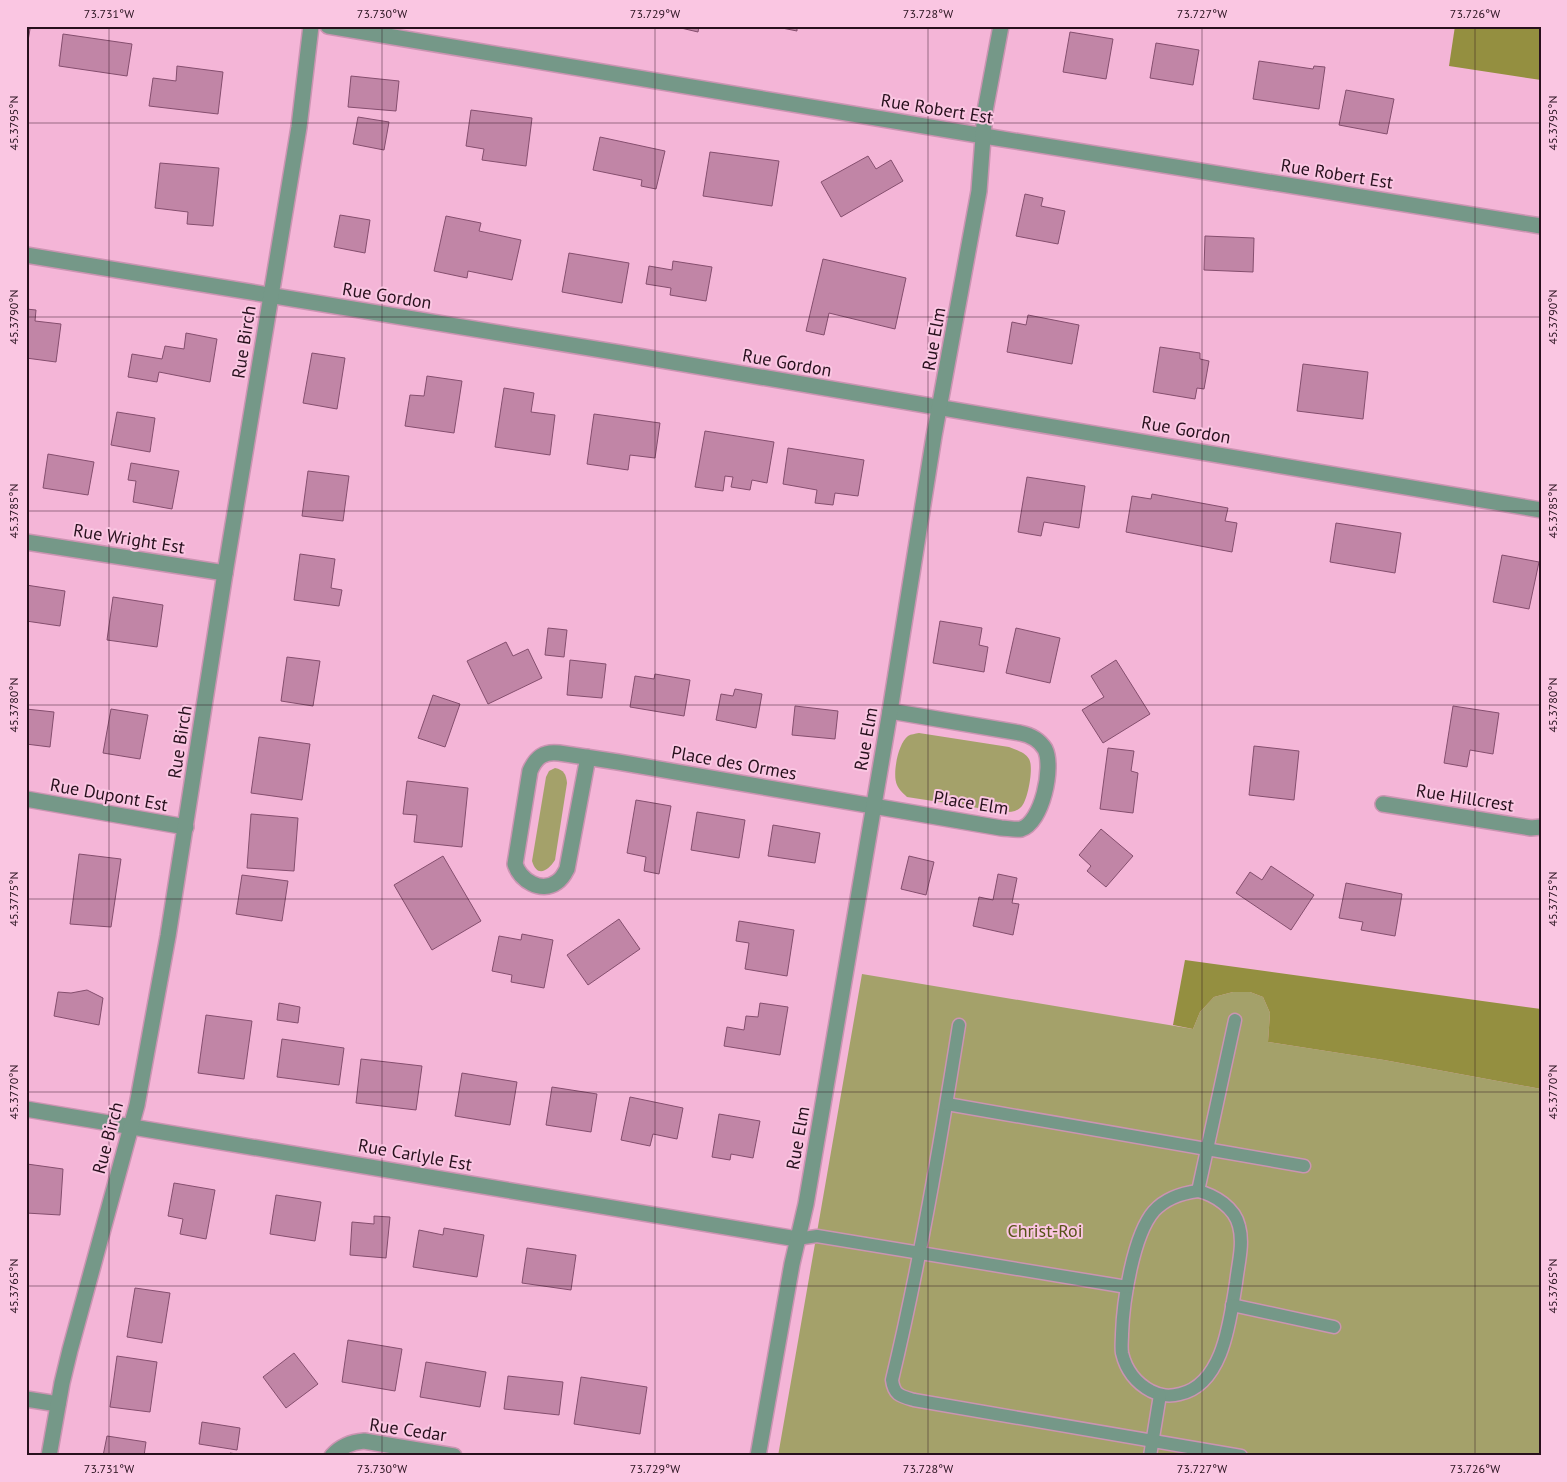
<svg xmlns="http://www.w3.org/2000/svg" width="1567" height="1482" viewBox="0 0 1567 1482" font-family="'PT Sans',sans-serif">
	<rect width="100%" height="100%" fill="#f4b5d7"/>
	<g fill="#a4a16a">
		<path d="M919 733 1009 747C1016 750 1025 752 1029 759 1034 767 1028 799 1022 806 1017 812 1011 812 1004 812L907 797C904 794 899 790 897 785 892 775 898 743 908 736 911 734 915 734 919 733Z"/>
		<path d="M555 768C564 770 566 774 567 783L555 860C548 871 537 878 532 861L546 777 549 771Z"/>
		<path d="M862 974 1193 1029 1200 1012 1214 997 1233 992H1250L1263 997 1270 1013 1268 1042 1384 1060 1541 1089V1456H778Z"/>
	</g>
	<g fill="#948f40">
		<path d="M1455 26H1541V80L1449 66Z"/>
		<path d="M1185 960 1541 1009V1089L1384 1060 1268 1042 1270 1013 1263 997 1250 992H1233L1214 997 1200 1012 1193 1029 1173 1025Z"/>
	</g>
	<g fill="#c185a6" stroke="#854e6e">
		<path d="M681 26H699L698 32 681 28Z"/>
		<path d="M772 26H797V31Z"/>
		<path d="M26 28 30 29 26 53Z"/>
		<path d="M1070 32 1113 39 1106 79 1063 72Z"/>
		<path d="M63 34 132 44 127 76 59 66Z"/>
		<path d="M1156 43 1199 50 1193 85 1150 78Z"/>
		<path d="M1259 61 1313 69 1314 66 1325 67 1319 109 1253 99Z"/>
		<path d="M177 66 223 72 218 114 149 106 153 78 176 81Z"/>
		<path d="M351 76 399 81 396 111 348 107Z"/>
		<path d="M1346 90 1394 99 1387 134 1339 125Z"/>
		<path d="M471 110 532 118 526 166 482 160 484 149 466 146Z"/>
		<path d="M358 117 389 122 384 150 353 144Z"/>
		<path d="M600 137 665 151 656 189 641 186 642 180 593 170Z"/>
		<path d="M710 152 779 161 772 206 703 196Z"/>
		<path d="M868 156 876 169 891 160 903 181 841 217 821 182Z"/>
		<path d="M160 163 219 168 213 226 187 224 188 212 155 208Z"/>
		<path d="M1025 194 1043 198 1041 206 1065 211 1058 244 1016 236Z"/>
		<path d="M340 215 370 220 365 253 334 247Z"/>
		<path d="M446 216 481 223 479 231 521 240 512 280 468 271 467 278 434 271Z"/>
		<path d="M1205 236 1254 238 1253 272 1204 270Z"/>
		<path d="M569 253 629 263 622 303 562 292Z"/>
		<path d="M823 259 906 278 895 329 829 313 824 335 806 331Z"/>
		<path d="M673 261 712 267 706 301 670 295 671 288 646 284 649 266 672 270Z"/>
		<path d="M26 309 36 310 35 321 61 324 56 362 26 358Z"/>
		<path d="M1028 315 1079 325 1072 364 1007 352 1012 322 1026 325Z"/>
		<path d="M186 333 217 339 210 382 159 372 157 382 128 377 132 354 162 359 165 346 184 349Z"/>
		<path d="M1160 347 1200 353V359L1209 361 1204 389 1197 388 1195 399 1153 392Z"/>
		<path d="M312 353 345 358 337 409 303 403Z"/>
		<path d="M1303 364 1368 372 1363 419 1297 411Z"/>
		<path d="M427 376 462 381 454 433 405 426 410 395 424 396Z"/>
		<path d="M504 388 534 393 531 412 555 415 550 455 495 447Z"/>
		<path d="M117 412 155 418 150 452 111 445Z"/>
		<path d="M594 414 660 423 655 458 630 455 628 470 587 464Z"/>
		<path d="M705 431 774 442 767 483 752 480 750 490 731 487 733 477 725 476 723 491 695 487Z"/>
		<path d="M788 448 864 460 858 496 835 493 833 505 815 503 817 490 783 484Z"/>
		<path d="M48 454 94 462 88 495 43 488Z"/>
		<path d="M131 463 179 471 172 509 133 502 136 481 128 480Z"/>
		<path d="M308 471 349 476 343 521 302 516Z"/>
		<path d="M1027 477 1085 486 1079 528 1044 522 1041 536 1018 532Z"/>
		<path d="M1152 494 1228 508 1225 521 1237 523 1232 552 1126 532 1132 496 1151 499Z"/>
		<path d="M1336 523 1401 533 1395 573 1330 562Z"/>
		<path d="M300 554 335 559 331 588 342 590 339 606 294 600Z"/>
		<path d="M1502 555 1539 562 1529 609 1493 602Z"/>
		<path d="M26 585 65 591 60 626 26 621Z"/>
		<path d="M113 597 163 605 157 647 107 640Z"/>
		<path d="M940 621 982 628 979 645 988 647 984 672 933 663Z"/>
		<path d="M548 628 567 630 564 657 545 655Z"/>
		<path d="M1016 628 1060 638 1050 683 1006 673Z"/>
		<path d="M506 642 513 656 528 649 542 678 488 704 467 661Z"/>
		<path d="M287 657 320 661 313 706 281 701Z"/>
		<path d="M570 660 606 664 602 698 567 695Z"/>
		<path d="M1116 660 1150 714 1103 743 1082 710 1104 697 1091 676Z"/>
		<path d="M655 674 690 680 684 716 630 707 635 676 654 679Z"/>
		<path d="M735 689 762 694 756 728 716 720 721 694 733 696Z"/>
		<path d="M433 695 460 704 445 747 418 738Z"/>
		<path d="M795 706 838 711 835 739 792 735Z"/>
		<path d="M1453 706 1499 713 1493 754 1470 750 1467 767 1444 763Z"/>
		<path d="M26 709 54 712 50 747 26 744Z"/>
		<path d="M111 709 148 715 140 759 103 753Z"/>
		<path d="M259 737 310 744 302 800 251 793Z"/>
		<path d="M1254 746 1299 751 1294 800 1249 795Z"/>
		<path d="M1108 748 1134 751 1131 771 1138 773 1133 813 1100 809Z"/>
		<path d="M407 781 468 788 462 847 414 842 417 815 403 814Z"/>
		<path d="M636 800 671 806 659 874 644 871 646 857 627 853Z"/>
		<path d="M697 812 745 820 739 858 691 850Z"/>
		<path d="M251 814 298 818 294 871 247 868Z"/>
		<path d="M773 825 820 833 815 863 768 856Z"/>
		<path d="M1101 829 1133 856 1106 887 1087 871 1091 866 1079 855Z"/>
		<path d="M79 854 121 859 111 927 70 924Z"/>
		<path d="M443 856 481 921 432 950 394 885Z"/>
		<path d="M909 856 934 862 926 895 901 889Z"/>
		<path d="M1271 866 1314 895 1291 930 1236 893 1250 872 1262 880Z"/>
		<path d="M998 874 1017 878 1012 903 1019 904 1013 935 973 926 979 897 993 900Z"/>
		<path d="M242 875 288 881 282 921 236 914Z"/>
		<path d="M1346 883 1402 894 1395 936 1361 930 1363 922 1339 918Z"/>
		<path d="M619 919 640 949 588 985 567 955Z"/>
		<path d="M739 921 794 930 787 976 745 969 749 943 736 941Z"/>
		<path d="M522 934 553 940 544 988 511 982 512 975 492 971 499 936 521 940Z"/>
		<path d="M87 990 103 998 99 1025 54 1016 58 992 71 993Z"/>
		<path d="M279 1003 300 1007 298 1023 277 1020Z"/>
		<path d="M760 1003 788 1007 780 1055 724 1046 727 1027 744 1030 746 1016 758 1017Z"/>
		<path d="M206 1015 252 1021 244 1079 198 1073Z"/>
		<path d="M282 1039 344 1048 339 1085 277 1077Z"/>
		<path d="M361 1059 422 1066 416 1110 356 1103Z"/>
		<path d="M462 1073 517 1082 510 1125 455 1116Z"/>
		<path d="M552 1087 597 1094 591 1132 546 1125Z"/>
		<path d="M630 1097 683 1108 677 1139 653 1134 650 1146 621 1140Z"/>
		<path d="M719 1114 760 1121 753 1158 731 1154 730 1160 712 1157Z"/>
		<path d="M27 1164 63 1169 60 1215 26 1213Z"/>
		<path d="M174 1183 215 1190 206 1239 180 1234 183 1219 168 1216Z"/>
		<path d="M276 1195 321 1202 315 1241 270 1234Z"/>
		<path d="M374 1216 390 1217 386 1258 350 1255 352 1222 374 1224Z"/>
		<path d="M444 1228 484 1235 477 1277 413 1267 419 1230 443 1235Z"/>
		<path d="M527 1248 576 1255 571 1290 522 1283Z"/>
		<path d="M135 1288 170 1293 162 1343 127 1337Z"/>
		<path d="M348 1340 402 1349 395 1391 342 1382Z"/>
		<path d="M294 1353 318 1384 286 1408 263 1377Z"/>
		<path d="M117 1356 157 1362 150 1412 110 1407Z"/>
		<path d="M426 1362 486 1372 480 1407 420 1397Z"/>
		<path d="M508 1376 563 1382 559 1415 504 1409Z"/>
		<path d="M581 1377 647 1387 640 1434 574 1424Z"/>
		<path d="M202 1422 240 1428 237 1450 199 1444Z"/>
		<path d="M107 1436 146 1442 144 1456H103Z"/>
		<path d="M230 1453 250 1456H230Z"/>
	</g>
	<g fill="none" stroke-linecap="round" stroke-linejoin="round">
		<g stroke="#cb94b2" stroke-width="15">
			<g id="lane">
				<path d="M959 1025C940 1144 920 1263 892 1380 894 1395 900 1396 914 1400L1241 1456"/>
				<path d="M947 1104 1304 1166"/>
				<path d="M1198 1191C1215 1195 1235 1208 1239 1226 1244 1244 1238 1264 1236 1283 1230 1319 1224 1384 1180 1394 1169 1397 1161 1396 1151 1391 1136 1383 1126 1370 1122 1353 1121 1347 1122 1340 1122 1334 1123 1302 1133 1235 1154 1211 1166 1198 1182 1193 1198 1191Z"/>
				<path d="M1198 1191 1235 1020"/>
				<path d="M797 1239 817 1236 1127 1287"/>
				<path d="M1232 1305 1334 1327"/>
				<path d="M1150 1456 1160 1395"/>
			</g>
		</g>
		<g stroke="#cb94b2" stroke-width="18">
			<g id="street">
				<path d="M328 26 984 136 1541 226"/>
				<path d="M26 255 620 353 1541 510"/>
				<path d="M26 542 225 573"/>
				<path d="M588 757 567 869C565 873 562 879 557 882 541 894 520 880 515 864L530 771C536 757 544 751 559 753L618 762 1001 828C1007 828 1015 830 1021 829 1042 823 1054 767 1045 749 1039 739 1030 735 1020 733L890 711"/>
				<path d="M26 799 186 827"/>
				<path d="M1383 804 1531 828 1541 827"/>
				<path d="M26 1109 797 1239"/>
				<path d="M26 1399 58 1404"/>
				<path d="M49 1456 62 1383 70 1350 137 1105 168 936 225 573 299 127 311 26"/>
				<path d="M332 1456C341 1446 351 1442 364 1441L454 1456"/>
				<path d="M758 1456 792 1264 806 1204 890 711 934 436 979 191 985 111 1001 26"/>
			</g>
		</g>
		<use href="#lane" stroke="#759888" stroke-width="12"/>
		<use href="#street" stroke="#759888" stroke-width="15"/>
	</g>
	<path fill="none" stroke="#27101d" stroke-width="1" stroke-opacity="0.45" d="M109 26V1456M382 26V1456M655 26V1456M928 26V1456M1202 26V1456M1475 26V1456M26 123H1541M26 317H1541M26 511H1541M26 705H1541M26 899H1541M26 1092H1541M26 1286H1541"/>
	<g text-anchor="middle" stroke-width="4" stroke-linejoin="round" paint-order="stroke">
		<g font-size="18" fill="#27101d" stroke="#fac6e2">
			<text transform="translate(937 109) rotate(9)" y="6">Rue Robert Est</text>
			<text transform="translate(1337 174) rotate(9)" y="6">Rue Robert Est</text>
			<text transform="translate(387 296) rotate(9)" y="6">Rue Gordon</text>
			<text transform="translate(934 339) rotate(-80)" y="6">Rue Elm</text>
			<text transform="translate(244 342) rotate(-81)" y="6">Rue Birch</text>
			<text transform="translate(787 363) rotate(10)" y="6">Rue Gordon</text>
			<text transform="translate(1186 430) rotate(10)" y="6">Rue Gordon</text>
			<text transform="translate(129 539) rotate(9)" y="6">Rue Wright Est</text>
			<text transform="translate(866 739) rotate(-80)" y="6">Rue Elm</text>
			<text transform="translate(180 742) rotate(-81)" y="6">Rue Birch</text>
			<text transform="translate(734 763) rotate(10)" y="6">Place des Ormes</text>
			<text transform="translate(109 795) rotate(10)" y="6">Rue Dupont Est</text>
			<text transform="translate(1465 798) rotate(9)" y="6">Rue Hillcrest</text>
			<text transform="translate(971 803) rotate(9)" y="6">Place Elm</text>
			<text transform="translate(108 1138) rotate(-75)" y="6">Rue Birch</text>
			<text transform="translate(798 1138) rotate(-80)" y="6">Rue Elm</text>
			<text transform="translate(415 1155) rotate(10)" y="6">Rue Carlyle Est</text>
			<text transform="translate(408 1430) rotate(8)" y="6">Rue Cedar</text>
		</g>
		<g font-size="18" fill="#575318" stroke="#fac6e2">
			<text x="1045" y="1237">Christ-Roi</text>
		</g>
	</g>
	<rect width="1567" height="1482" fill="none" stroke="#fac6e2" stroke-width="55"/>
	<rect x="28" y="28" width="1512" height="1426" fill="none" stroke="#27101d" stroke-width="2"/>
	<g font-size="12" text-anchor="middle" fill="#27101d">
		<text x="109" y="18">73.731°W</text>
		<text x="382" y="18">73.730°W</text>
		<text x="655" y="18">73.729°W</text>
		<text x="928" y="18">73.728°W</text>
		<text x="1202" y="18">73.727°W</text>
		<text x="1475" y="18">73.726°W</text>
		<text transform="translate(14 123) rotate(-90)" y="4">45.3795°N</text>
		<text transform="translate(1553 123) rotate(-90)" y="4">45.3795°N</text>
		<text transform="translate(14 317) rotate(-90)" y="4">45.3790°N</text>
		<text transform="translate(1553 317) rotate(-90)" y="4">45.3790°N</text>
		<text transform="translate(14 511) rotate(-90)" y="4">45.3785°N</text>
		<text transform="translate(1553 511) rotate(-90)" y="4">45.3785°N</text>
		<text transform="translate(14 705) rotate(-90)" y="4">45.3780°N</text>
		<text transform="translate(1553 705) rotate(-90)" y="4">45.3780°N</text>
		<text transform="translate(14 899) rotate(-90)" y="4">45.3775°N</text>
		<text transform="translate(1553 899) rotate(-90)" y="4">45.3775°N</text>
		<text transform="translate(14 1092) rotate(-90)" y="4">45.3770°N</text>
		<text transform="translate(1553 1092) rotate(-90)" y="4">45.3770°N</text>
		<text transform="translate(14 1286) rotate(-90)" y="4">45.3765°N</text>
		<text transform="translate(1553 1286) rotate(-90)" y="4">45.3765°N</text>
		<text x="109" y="1473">73.731°W</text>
		<text x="382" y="1473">73.730°W</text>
		<text x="655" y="1473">73.729°W</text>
		<text x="928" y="1473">73.728°W</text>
		<text x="1202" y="1473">73.727°W</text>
		<text x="1475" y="1473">73.726°W</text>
	</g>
</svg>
